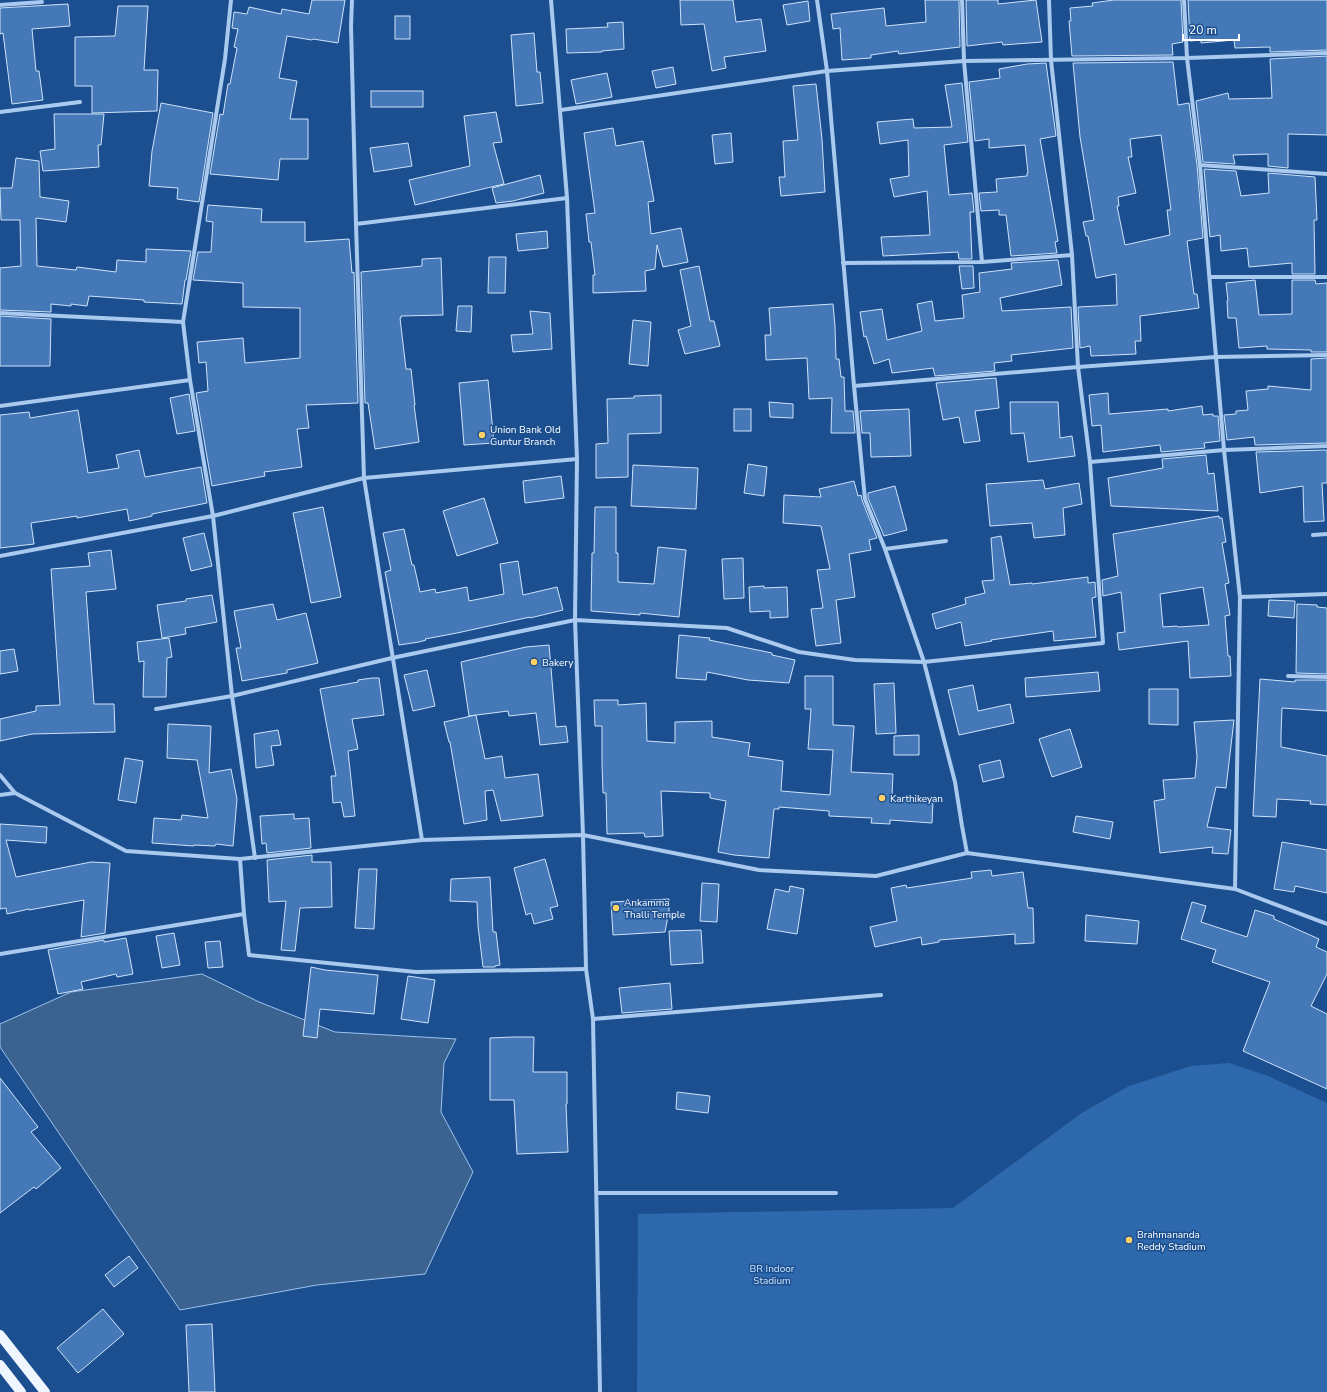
<svg xmlns="http://www.w3.org/2000/svg" width="1327" height="1392" viewBox="0 0 1327 1392" font-family="'Nunito Sans',sans-serif">
	<rect width="100%" height="100%" fill="#1b4f8f"/>
	<path fill="#2e69ad" d="M1229 1063 1268 1076 1327 1103V1392H637L638 1214 953 1208 1083 1112 1129 1086 1191 1066Z"/>
	<path fill="#3c6290" stroke="#9cc4f0" d="M202 974 259 1002 335 1032 456 1039 444 1063 441 1112 473 1172 425 1274 317 1285 180 1310 0 1047V1024L71 992Z"/>
	<g fill="#4478b7" stroke="#cfe3fa" fill-rule="evenodd">
		<path d="M312 0H345L338 43 313 39 312 40 287 36 279 78 297 81 290 119H308V159H280L278 180 210 174 220 114 223 115 228 84H230L237 48 234 47 238 29 232 28 234 12 247 14 249 7 281 14 282 9 309 14Z"/>
		<path d="M680 0H733L736 22 761 19 766 51 724 57 726 68 712 71 704 24 681 25Z"/>
		<path d="M925 0H959L960 47 899 54 898 51 871 55V58L842 60 840 28 833 29 831 14 884 8 886 26 926 22Z"/>
		<path d="M966 0H998V4L1036 0 1042 42 1003 45 1002 42 967 46Z"/>
		<path d="M1114 0H1181L1183 42 1172 44 1173 55 1072 56 1069 21H1071L1070 8 1093 6 1092 3Z"/>
		<path d="M1188 0H1327V50L1270 52V47L1235 48 1234 40 1201 43V40L1190 41Z"/>
		<path d="M808 1 810 21 787 25 783 5Z"/>
		<path d="M68 4 70 26 32 29 36 71H39L43 100 12 104 3 33 0 34V8Z"/>
		<path d="M118 6H148L144 70H158L157 111 92 113V86H75V37L115 36Z"/>
		<rect x="395" y="16" width="15" height="23"/>
		<path d="M623 22 624 49 602 51V52L567 53 566 29 608 27 607 23Z"/>
		<path d="M534 33 537 72H540L543 103 516 106 511 35Z"/>
		<path d="M1327 56V135L1288 134V168L1268 166V154L1233 155 1235 164 1203 162 1196 101 1228 93 1229 99 1272 98 1270 59Z"/>
		<path d="M1173 62 1178 105 1189 103 1197 165 1203 238 1187 241 1194 294H1197L1199 308 1140 316 1141 341H1135L1136 354 1091 356 1090 346 1080 348 1078 307 1117 305 1116 274 1096 278 1088 236H1086L1083 222 1094 220 1080 137 1073 63ZM1161 135 1171 210H1167L1170 235 1125 245 1117 206H1119L1118 197 1136 193 1128 157H1132L1130 139Z"/>
		<path d="M1046 63 1056 136 1040 139 1058 241 1055 242 1057 253 1011 256 1006 215H999V210L981 211 979 193 997 192 996 179 1027 176V173H1028L1025 145 989 148V139L975 141 969 82 1000 78 999 69 1027 64Z"/>
		<path d="M673 67 676 84 656 88 652 71Z"/>
		<path d="M607 73 612 97 576 104 571 80Z"/>
		<path d="M962 83 968 142 944 145 949 195 972 193 974 212H970L972 259H959L958 252 883 256 881 237 930 235 927 191 894 197 890 179 909 176 908 140 880 144 877 122 913 119 914 128 952 127 945 85Z"/>
		<path d="M816 84 822 139 825 192 781 196 779 177H785L783 141 798 140 793 86Z"/>
		<rect x="371" y="91" width="52" height="16"/>
		<path d="M161 103 213 113 199 202 177 199 178 188 149 186 152 151Z"/>
		<path d="M496 112 502 142 493 143 504 184 415 205 409 180 470 166 464 116Z"/>
		<path d="M54 114H104L101 145H98L99 167 43 171 40 151 55 149Z"/>
		<path d="M613 128 616 146 643 141 654 201 648 202 651 234 681 228 688 262 663 267 657 245 655 269 645 271 646 291 593 293V275H595L591 242H589L586 214 595 213 584 133Z"/>
		<path d="M731 133 733 162 715 164 712 135Z"/>
		<path d="M408 143 412 166 374 172 370 148Z"/>
		<path d="M16 158 39 161 40 197 69 201 66 222 36 218 37 266 76 270 77 267 116 272 117 260 146 262V249L191 251 186 280H185L182 304 144 302V300L89 296 87 306 71 304V306L51 304V312L0 310V268L21 266 20 220H1L0 188H12Z"/>
		<path d="M1204 169 1236 171 1241 196 1269 193 1268 173 1315 177 1317 220H1314L1315 274H1292V263L1249 267 1247 248 1221 251 1220 235 1210 237Z"/>
		<path d="M540 175 544 193 513 201 496 203 492 188Z"/>
		<path d="M208 205 262 209 261 222H305V242L349 239 352 273 354 272 358 403 306 405 309 428 297 429 302 467 264 472 265 476 212 486 196 393 208 391 206 362 199 363 197 342 243 338 245 363 300 358V308L243 307V283L193 280 198 252H211L213 222 206 221Z"/>
		<path d="M547 231 548 248 518 251 516 234Z"/>
		<path d="M489 257H506L505 293H488Z"/>
		<path d="M441 258 443 315 401 316V318H400L406 369H411L415 405H414L419 442 375 449 368 403H365L361 272 422 266V259Z"/>
		<path d="M1058 260 1062 285 1000 298 1002 311 1071 307 1073 348 1011 355 1012 361 994 363 995 371 935 376 933 368 892 373 889 359 874 364 866 336 864 337 860 312 882 309 887 340 922 331 917 304 932 301 935 321 964 318 962 295 980 292 979 273 1012 269 1011 263Z"/>
		<path d="M699 266 710 321H714L720 346 685 354 678 330 691 326 680 270Z"/>
		<path d="M959 266H973L974 288 962 289Z"/>
		<path d="M1255 280 1259 315 1292 314V280H1315L1316 284 1327 283V352H1311V350L1267 349V346L1239 348 1236 318H1228L1227 301H1228L1226 283Z"/>
		<path d="M833 304 835 326 836 359H839L841 377H844L845 411H853L855 433H831L832 398 809 399 807 358 766 360 765 335H771L769 308Z"/>
		<path d="M458 306H472L471 332 456 331Z"/>
		<path d="M530 311 550 313 552 349 513 352 511 335 533 334Z"/>
		<path d="M0 316 51 319 50 366H0Z"/>
		<path d="M633 320 651 322 648 366 629 364Z"/>
		<path d="M1327 358V443L1255 445 1254 437 1227 440 1224 415 1236 414V411L1248 410 1246 391 1268 389V386L1311 390V359Z"/>
		<path d="M996 378 999 408 975 411 980 441 964 443 959 417 943 420 936 383Z"/>
		<path d="M488 380 494 443 464 445 459 383Z"/>
		<path d="M1108 393 1109 414 1168 409V411L1202 406 1203 415 1213 414V416H1218L1220 441 1204 443 1205 448 1161 452 1160 445 1103 452 1101 425 1092 426 1089 395Z"/>
		<path d="M189 394 195 431 177 434 170 398Z"/>
		<path d="M661 395V433L628 434V477L596 478V444L608 443 607 399 634 398V396Z"/>
		<path d="M769 402 793 404V418L770 417Z"/>
		<path d="M1010 402H1058L1060 438 1072 436 1075 456 1028 462 1024 433 1011 434Z"/>
		<rect x="734" y="409" width="17" height="22"/>
		<path d="M909 409 911 456 871 457 870 433H862L860 411Z"/>
		<path d="M78 410 88 473 119 468 116 455 139 450 145 477 201 467 207 503 152 514V516L129 521 127 509 77 518V516L31 523 34 544 0 548V415L29 412 30 418Z"/>
		<path d="M1327 450V483H1322L1324 521 1304 522 1303 486 1260 493 1256 452Z"/>
		<path d="M1206 455 1208 474 1214 473 1218 511 1111 506 1108 478 1163 468 1162 459Z"/>
		<path d="M748 464 767 467 764 496 744 493Z"/>
		<path d="M633 465 698 468 696 509 631 506Z"/>
		<path d="M561 476 564 498 525 503 523 481Z"/>
		<path d="M1043 480 1045 489 1079 483 1082 504 1063 508 1065 535 1034 538 1032 523 990 526 986 484Z"/>
		<path d="M854 481 858 496 861 495 862 500 877 538 869 540 871 550 849 554 855 597 836 600 841 643 816 646 811 609 823 608 817 570 830 569 821 526 783 523 784 495 821 497 819 489Z"/>
		<path d="M895 486 907 530 884 536 868 498V493Z"/>
		<path d="M484 498 498 543 457 556 443 511Z"/>
		<path d="M323 507 341 597 311 603 293 513Z"/>
		<path d="M595 507H616V553H618V582L654 584 658 547 686 550 679 617 640 613V615L591 611 592 553H594Z"/>
		<path d="M1219 516V518H1222L1226 542 1222 543 1229 583 1225 584 1230 615 1225 616 1228 656H1230L1231 676 1190 678 1188 641 1119 650 1117 633 1125 632 1121 592 1103 596 1102 580 1118 576 1113 534ZM1203 587 1209 625 1178 627 1177 626 1163 627 1160 594Z"/>
		<path d="M404 529 412 565H414L420 592 435 589 436 593 467 587 469 601 504 594 500 564 518 561 523 595 557 587 563 610 530 618V617L457 633 425 639 426 640 419 642 399 645 385 572 391 570 383 533Z"/>
		<path d="M204 533 212 566 191 571 183 538Z"/>
		<path d="M1001 536 1010 585 1032 583V584L1088 577V583L1095 582 1096 597 1092 598 1096 637 1054 641 1053 631 991 640 992 641 965 646 961 622 936 629 932 614 966 604 965 598 985 593 982 581 994 580 991 538Z"/>
		<path d="M111 550 116 589 86 592 94 704H114L115 732 32 734 0 741V719L36 711V706L60 705 51 569 90 566 88 553Z"/>
		<path d="M743 558 744 598 724 599 722 559Z"/>
		<path d="M764 586V588L787 587 788 617 770 618V611L750 612 749 587Z"/>
		<path d="M212 595 217 622 185 628 186 634 162 638 157 605 186 601V599Z"/>
		<path d="M1269 600 1295 601 1294 618 1268 616Z"/>
		<path d="M273 604 277 620 306 613 318 663 287 670V673L242 681 236 648H241L234 611Z"/>
		<path d="M1297 604 1317 605V607L1327 608V674L1296 673Z"/>
		<path d="M679 635 710 638 709 640 772 653V655L795 660 789 683 748 680 707 672 706 680 676 678Z"/>
		<path d="M169 638 172 657 167 658 166 697H143L144 661 139 662 137 642Z"/>
		<path d="M549 645 556 727 566 726 568 742 540 745 536 713 509 716 508 711 469 716 461 662 526 647Z"/>
		<path d="M14 649 18 671 0 674V651Z"/>
		<path d="M427 670 435 706 413 711 404 675Z"/>
		<path d="M1098 672 1100 691 1026 697 1025 678Z"/>
		<path d="M805 676H833V725L854 726 851 772 893 774 892 796 933 800 932 823 890 820V824L871 823 872 818 829 816V811L779 807V809H774L769 858 734 855 718 852 726 801 710 798V793L661 791 663 836 645 837 644 833 607 834 606 793H603L602 764V726H595L594 700H618V705L646 703 647 741 675 743V722L712 721V737L750 743 748 756 783 761 781 791 830 795 833 750 808 749 811 709H805Z"/>
		<path d="M372 678H379L384 715 352 719 358 749 348 751 355 816 344 817 341 802 333 803 331 776H336L320 689 358 682V680Z"/>
		<path d="M1260 679 1295 682V680H1327V711L1282 708 1281 734V747L1327 756V805L1310 804 1311 801 1277 799 1276 817 1253 816Z"/>
		<path d="M894 683 896 733 876 734 874 684Z"/>
		<path d="M973 685 978 711 1010 704 1014 723 959 735 948 690Z"/>
		<path d="M1149 689H1178V725L1149 724Z"/>
		<path d="M476 715 485 759 502 756 505 778 538 774 543 816 501 821 493 790 485 791 487 820 464 824 450 742H449L444 722Z"/>
		<path d="M1234 720 1226 788 1216 787 1207 827 1231 830 1228 854 1212 853 1213 847 1160 853 1154 801 1165 799 1163 780 1195 778 1197 757 1194 722Z"/>
		<path d="M168 724 211 726 209 773 231 769 237 799 233 846 216 844 215 846 194 845V846L152 843 154 818 181 820 182 815 208 818 197 760 167 758Z"/>
		<path d="M1070 729 1082 767 1052 777 1039 739Z"/>
		<path d="M278 730 281 745 271 746 274 765 256 768 254 734Z"/>
		<path d="M919 735V755H894V736Z"/>
		<path d="M125 758 143 761 136 803 118 800Z"/>
		<path d="M1000 760 1004 777 983 782 979 765Z"/>
		<path d="M294 814V819L309 818 311 848 267 853 266 843 262 844 260 816Z"/>
		<path d="M1076 816 1113 822 1110 839 1073 832Z"/>
		<path d="M0 824 47 827 46 843 6 840 16 877 91 862 110 863 105 933 81 937 84 900 29 910V909L7 914 6 908 0 909Z"/>
		<path d="M1282 842 1327 850V893L1295 886 1294 892 1274 889Z"/>
		<path d="M312 855V862H331L332 907 300 908 295 951 281 950 286 901 269 902 267 860Z"/>
		<path d="M545 859 558 906 550 908 553 919 534 924 531 913 526 915 514 868Z"/>
		<path d="M359 869H377L374 929 355 928Z"/>
		<path d="M991 870 992 876 1023 872 1028 908H1033L1034 943 1015 944V934L939 940V942L922 945 921 937 875 947 870 927 897 921 891 888 906 885 907 888 972 878 971 872Z"/>
		<path d="M490 877 493 932H496L500 965 495 966V967H483L478 926 477 902 450 901 451 879Z"/>
		<path d="M702 883 719 884 717 922 700 921Z"/>
		<path d="M790 886 804 889 797 934 767 929 775 889 789 892Z"/>
		<path d="M669 899V911L665 932 613 935 611 902Z"/>
		<path d="M1192 902 1206 906 1201 922 1247 937 1255 910 1274 916V919L1319 939 1316 947 1327 952V974L1311 1006 1327 1014V1089L1243 1051 1270 982 1212 962 1216 950 1181 939Z"/>
		<path d="M1086 915 1139 921 1137 944 1085 941Z"/>
		<path d="M701 930 703 963 671 965 669 931Z"/>
		<path d="M174 933 180 965 162 968 156 936Z"/>
		<path d="M126 938 133 974 117 977 116 974 81 982 83 989 58 994 48 950 104 940V942Z"/>
		<path d="M220 941 223 967 208 968 205 942Z"/>
		<path d="M311 967 325 970 378 975 374 1014 320 1009 317 1038 303 1036Z"/>
		<path d="M408 976 435 980 428 1023 401 1019Z"/>
		<path d="M670 983 672 1009 622 1013 619 988Z"/>
		<path d="M513 1037H534L533 1072H567V1104H566L568 1152 517 1154 514 1100H490V1038Z"/>
		<path d="M0 1078 38 1127 31 1132 61 1168 36 1189 34 1187 0 1213Z"/>
		<path d="M677 1092 710 1096 708 1113 676 1109Z"/>
		<path d="M129 1256 138 1268 114 1287 105 1275Z"/>
		<path d="M103 1309 124 1334 78 1373 57 1348Z"/>
		<path d="M212 1324 215 1392H189L186 1325Z"/>
	</g>
	<g fill="none" stroke-linecap="round" stroke-linejoin="round">
		<g stroke="#a9c9ee" stroke-width="4">
			<path d="M231 0 225 59 183 322 190 380 213 516 232 696 255 858"/>
			<path d="M352 0 351 26 356 224 364 478 422 840"/>
			<path d="M551 0 567 198 577 459 575 620 583 835 586 969 593 1019 600 1392"/>
			<path d="M817 0 827 71 854 386 865 499 885 549 924 662 955 782 962 826 967 853"/>
			<path d="M962 0 964 61 982 262"/>
			<path d="M1184 0 1187 58 1200 165 1216 357 1327 355"/>
			<path d="M0 5 42 2"/>
			<path d="M561 110 827 71 964 61 1187 58 1327 53"/>
			<path d="M0 112 80 102"/>
			<path d="M1200 165 1327 174"/>
			<path d="M356 224 567 198"/>
			<path d="M843 263 982 262 1072 255"/>
			<path d="M1210 277H1327"/>
			<path d="M0 313 183 322"/>
			<path d="M854 386 1078 367 1216 357 1224 450 1240 597 1235 889"/>
			<path d="M0 406 190 380"/>
			<path d="M1090 462 1224 450 1327 446"/>
			<path d="M1313 535 1327 534"/>
			<path d="M885 549 946 541"/>
			<path d="M0 556 213 516 364 478 577 459"/>
			<path d="M1240 597 1327 594"/>
			<path d="M1288 676 1327 677"/>
			<path d="M156 709 232 696 392 658 575 620 727 628 799 652 855 660 924 662 1103 643 1090 462 1078 367 1072 255 1051 60 1049 0"/>
			<path d="M0 775 15 793 126 851 240 859 422 840 583 835 759 870 876 876 967 853 1235 889 1327 924"/>
			<path d="M0 795 15 793"/>
			<path d="M240 859 244 914 249 955 416 972 586 969"/>
			<path d="M0 954 244 914"/>
			<path d="M593 1019 881 995"/>
			<path d="M597 1193H836"/>
		</g>
		<g stroke="#f0f6ff" stroke-width="10">
			<path d="M0 1335 45 1392"/>
			<path d="M0 1365 21 1392"/>
		</g>
	</g>
	<g fill="#ffd166" stroke="#1b4f8f" stroke-width="1.5">
		<circle cx="482" cy="435" r="4"/>
		<circle cx="534" cy="662" r="4"/>
		<circle cx="882" cy="798" r="4"/>
		<circle cx="616" cy="908" r="4"/>
		<circle cx="1129" cy="1240" r="4"/>
	</g>
	<g text-anchor="middle" stroke-width="3" stroke-linejoin="round" paint-order="stroke">
		<g font-size="10" fill="#fff" stroke="#1b4f8f" text-anchor="start">
			<text x="490" y="433">Union Bank Old<tspan x="490" dy="12">Guntur Branch</tspan></text>
			<text x="542" y="666">Bakery</text>
			<text x="890" y="802">Karthikeyan</text>
			<text x="624" y="906">Ankamma<tspan x="624" dy="12">Thalli Temple</tspan></text>
			<text x="1137" y="1238">Brahmananda<tspan x="1137" dy="12">Reddy Stadium</tspan></text>
		</g>
		<g font-size="10" fill="#cfe3fa" stroke="#1b4f8f">
			<text x="772" y="1272">BR Indoor<tspan x="772" dy="12">Stadium</tspan></text>
		</g>
	</g>
	<path d="M1183 34v6h56v-6" fill="none" stroke="#ffffff" stroke-width="2"/>
	<text x="1189" y="34" font-size="12" fill="#ffffff" stroke="#1b4f8f" stroke-width="3" paint-order="stroke">20 m</text>
</svg>
